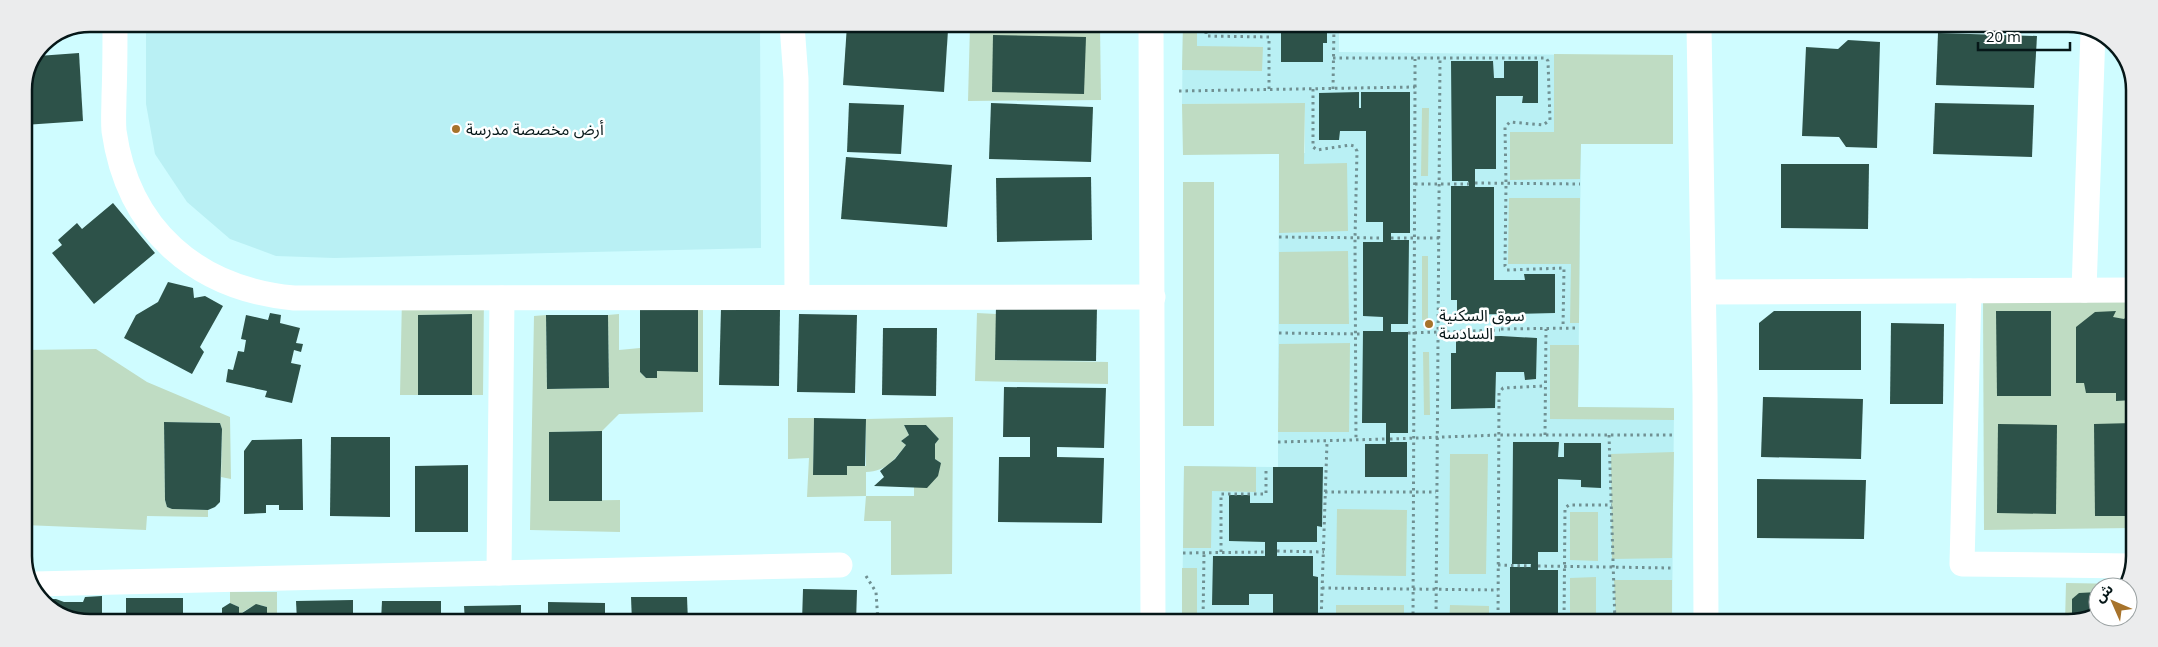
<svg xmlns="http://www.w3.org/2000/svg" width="2158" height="647" viewBox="0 0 2158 647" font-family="'Open Sans','Noto Sans Arabic',sans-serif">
	<rect width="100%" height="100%" fill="#cffcff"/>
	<g fill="#b9f0f4">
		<path d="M146 24 760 25 761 248 334 258 276 256 230 239 187 202 155 154 146 104Z"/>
		<path d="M1183 25H1339V52L1582 55 1578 407 1674 408 1672 623 1182 622 1184 466 1278 467 1279 154 1305 153V103L1182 104Z"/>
	</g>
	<g fill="#bfdcc3" fill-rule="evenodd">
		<path d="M970 25H1100L1101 100 968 101Z"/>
		<path d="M1183 25H1197V46L1263 47 1262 71 1182 70Z"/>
		<path d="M1554 54 1673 55V144H1581L1580 179 1510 180V132H1554Z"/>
		<path d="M1305 103 1304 164 1347 163 1348 231 1279 233V154L1183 155 1182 104Z"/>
		<path d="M1422 108H1429L1428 176H1421Z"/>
		<rect x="1183" y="182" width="31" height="244"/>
		<path d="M1509 198H1580L1579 323H1570L1571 264H1508Z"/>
		<path d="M1348 251 1349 324H1279V252Z"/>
		<rect x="1422" y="256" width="6" height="64"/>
		<path d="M484 295 483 395H472V314L418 315V395H400L402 297Z"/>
		<path d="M2133 296 2132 528 1984 530 1983 297Z"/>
		<path d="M703 305V412L619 414 602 431 549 432V501L620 500V532L530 530 534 316 546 315 547 389 609 388 608 315 619 314V350L640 348V372L646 378H656L657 371 698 308Z"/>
		<path d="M977 313 996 314V360L1108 362V384L975 381Z"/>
		<path d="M1350 343 1349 432H1278L1279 344Z"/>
		<path d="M1550 345H1579L1578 407 1674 408V420L1550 419Z"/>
		<path d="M96 349 147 382 230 417 231 479 221 477 222 429 220 423 164 422 165 500 167 507 172 509 208 510V517L147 516 146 530 24 525V350Z"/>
		<path d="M1423 352H1429L1430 415H1424Z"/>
		<path d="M953 417 952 574 891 575V521H864L866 496 807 497 809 458 788 459V418H814L813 475H847V466H866V419ZM904 425H926L939 439 935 444V459L941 463 914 487V496H866V472C887 471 893 461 906 445L901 441 909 435Z"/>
		<path d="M1674 452 1672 558 1612 559 1611 454Z"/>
		<path d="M1450 454H1488L1486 574H1449Z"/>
		<path d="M1184 466 1256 467V492L1212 491 1211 548H1183Z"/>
		<path d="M1337 509 1407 510 1406 576 1336 575Z"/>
		<path d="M1570 512H1598V561L1570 560Z"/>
		<rect x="1182" y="568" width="15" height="54"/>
		<path d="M1596 577V623H1570V578Z"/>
		<path d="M1614 580H1672V623H1616Z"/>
		<path d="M2066 583 2125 584 2123 587H2098V613L2065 623Z"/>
		<path d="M230 592H277V621H267V607C255 602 249 608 239 615V607L230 603Z"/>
		<rect x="1336" y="605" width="68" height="17"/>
		<path d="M1450 605 1489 606V623H1449Z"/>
	</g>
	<g fill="#2d5249">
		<path d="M847 25 948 30 944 92 843 85Z"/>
		<path d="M1281 25H1327V43H1323V62H1281Z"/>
		<path d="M1938 33 2037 36 2034 88 1936 85Z"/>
		<path d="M993 35 1086 37 1084 94 992 92Z"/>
		<path d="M1848 40 1880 42 1877 148 1846 147 1839 137 1802 136 1806 47 1838 49Z"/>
		<path d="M79 53 83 121 24 125V90L38 56Z"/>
		<path d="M1451 61H1493L1494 78H1504V61H1538V103H1522L1523 96H1496V169H1475V187H1494V280H1525L1524 274H1555V313L1457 315V300H1451V186H1469V184L1468 181H1452Z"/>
		<path d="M1359 92V108H1361V92H1410V233H1391V240H1409L1408 324H1391V332H1408V433H1390V442H1407V477H1365V444H1386V423H1362L1363 331H1383V317L1363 316V242H1383V222H1366V131H1340L1339 140H1319V93Z"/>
		<path d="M849 103 904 105 901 154 847 152Z"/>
		<path d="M991 103 1093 107 1091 162 989 159Z"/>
		<path d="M1935 103 2034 105 2032 157 1933 154Z"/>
		<path d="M846 157 952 165 947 227 841 219Z"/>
		<path d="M1781 164H1869L1868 229 1781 228Z"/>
		<path d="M1091 177 1092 240 997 242 996 178Z"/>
		<path d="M113 203 155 253 94 304 52 253 62 245 58 240 77 223 82 229Z"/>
		<path d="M168 282 193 288 194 298 205 296 223 306 200 347 204 352 192 374 124 338 136 315 158 302Z"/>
		<path d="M996 305 1097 306 1096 361 995 360Z"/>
		<path d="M698 308V372L657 371V378H646L640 372V310Z"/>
		<path d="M721 308 780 309 779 386 719 385Z"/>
		<path d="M1774 311H1861V370H1759V323Z"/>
		<path d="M1996 311H2051V396H1997Z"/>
		<path d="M2116 311 2113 317 2124 319 2129 314 2133 318V400L2116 401V393H2086L2084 383H2076V327L2095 312Z"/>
		<path d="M270 313 281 315 280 323 300 328 296 343 303 344 301 352 294 350 291 363 301 365 292 403 265 397 267 391 226 382 228 369 233 370 238 351 244 352 246 340 241 339 246 315 268 320Z"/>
		<path d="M472 314V395H418V315Z"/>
		<path d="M799 314 857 315 855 393 797 392Z"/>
		<path d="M546 315H608L609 388 547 389Z"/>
		<path d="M1891 323 1944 324 1943 404H1890Z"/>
		<path d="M883 328H937L936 396 882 395Z"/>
		<path d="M1501 336 1537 338 1536 379 1525 380 1524 372H1496L1495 408 1451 409V353H1456V337Z"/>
		<path d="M1004 387 1106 388 1104 448 1057 447V457L1104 458 1102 523 998 522 999 457H1030V437H1003Z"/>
		<path d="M1763 397 1863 399 1861 459 1761 457Z"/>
		<path d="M814 418 866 419 865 466H847V475H813Z"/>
		<path d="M164 422 220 423 222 429 220 502 215 507 208 510 172 509 167 507 165 500Z"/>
		<path d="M2133 423 2132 516H2095L2094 424Z"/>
		<path d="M1998 424 2057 425 2056 514 1997 513Z"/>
		<path d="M904 425H926L939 439 935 444V459L941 463 938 476 927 488 874 486 884 477 880 471 895 459 906 445 901 441 909 435Z"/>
		<path d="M602 431V501H549V432Z"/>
		<path d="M331 437H390V517L330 516Z"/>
		<path d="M302 439 303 510H279V505H266V513L244 514V451L252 440Z"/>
		<path d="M1513 442H1559L1558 457H1564V443H1601V488L1581 487V480L1558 479V552H1538V570H1558V623H1510V567H1531V564H1512Z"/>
		<path d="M468 465V532H415V466Z"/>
		<path d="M1273 467H1323L1322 527 1317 526V542H1277V556H1313V576L1318 577V622H1273V594H1249V605H1212L1213 556H1265V542L1229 541V495H1250V503H1273Z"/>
		<path d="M1757 479 1866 480 1864 539 1757 538Z"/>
		<path d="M803 589 857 590 856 622H802Z"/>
		<path d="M2098 592V613L2072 622V599L2079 593Z"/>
		<path d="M102 596V621H73L45 603 49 599H56L64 602H83L85 597Z"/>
		<path d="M631 597H687L688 622H632Z"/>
		<rect x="126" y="598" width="57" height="23"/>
		<path d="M353 600V621H297L296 601Z"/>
		<path d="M382 601H441V621H381Z"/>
		<path d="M548 602 605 603V622L548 621Z"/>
		<path d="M230 603 239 607V615L256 604 267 607V621H215V618H222V608Z"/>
		<path d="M521 605V621H465L464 606Z"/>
		<path d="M1949 615V623H1903L1902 616Z"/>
	</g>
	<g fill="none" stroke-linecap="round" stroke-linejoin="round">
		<g stroke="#709092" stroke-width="3" stroke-dasharray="2.5 4" stroke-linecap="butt">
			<path d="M1206 25V36L1269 37V90"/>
			<path d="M1333 58H1546L1548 61 1550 120 1543 125 1510 122 1505 127 1506 184 1505 266 1507 270 1564 268 1563 328"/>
			<path d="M1415 87V59"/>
			<path d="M1313 89V147L1317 150 1350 145 1354 146 1357 151 1355 239 1356 441"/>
			<path d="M1333 89 1334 25"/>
			<path d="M1179 91 1415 87 1413 622"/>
			<path d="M1475 183 1580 184"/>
			<path d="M1415 184H1469"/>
			<path d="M1279 237 1383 238"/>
			<path d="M1391 238H1439"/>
			<path d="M1501 329 1579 328"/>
			<path d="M1279 333 1362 334"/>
			<path d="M1408 333 1500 330"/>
			<path d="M1545 435 1546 329"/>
			<path d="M1609 435 1615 623"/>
			<path d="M1390 439 1499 435H1674"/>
			<path d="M1278 442 1386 439"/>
			<path d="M1325 492H1436"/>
			<path d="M1277 551 1324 552"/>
			<path d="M1221 552V494H1266V467"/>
			<path d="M1183 553 1265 552"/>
			<path d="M1498 565 1531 566"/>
			<path d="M1538 566 1672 568"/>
			<path d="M866 576 876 592 878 622"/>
			<path d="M1322 588 1498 590"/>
			<path d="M1203 619 1258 621 1261 622"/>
			<path d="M1203 622 1204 553"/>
			<path d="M1321 622 1327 442"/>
			<path d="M1436 622 1440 58"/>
			<path d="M1498 623 1499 393 1503 388 1544 386"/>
			<path d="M1564 623 1565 508 1569 505H1612"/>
		</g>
		<g stroke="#fff" stroke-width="25">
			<path d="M115 24C115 48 115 72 114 96 114 108 113 120 114 131 128 230 197 289 294 298L1153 297"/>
			<path d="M792 25 796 79 797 297"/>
			<path d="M1151 25 1153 622"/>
			<path d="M1699 26 1705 393 1706 623"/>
			<path d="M2084 290 2093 32"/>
			<path d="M1969 291 1962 564 2132 566"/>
			<path d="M1704 292 2133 290"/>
			<path d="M499 573 502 298"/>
			<path d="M34 584 840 565"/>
		</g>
	</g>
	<g fill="#a7732b" stroke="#fff" stroke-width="2">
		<circle cx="456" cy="129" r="5"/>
		<circle cx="1429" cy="324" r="5"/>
	</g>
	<g text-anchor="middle" stroke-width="5" stroke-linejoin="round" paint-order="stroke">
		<g font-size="16" fill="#061718" stroke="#fff" text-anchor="start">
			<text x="466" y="135">أرض مخصصة مدرسة</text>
			<text x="1439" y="321">سوق السكنية<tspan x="1439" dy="18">السادسة</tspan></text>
		</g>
	</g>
	<path d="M0 0H2158V647H0ZM90 32H2068A58 58 0 0 1 2126 90V556A58 58 0 0 1 2068 614H90A58 58 0 0 1 32 556V90A58 58 0 0 1 90 32Z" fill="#ebeced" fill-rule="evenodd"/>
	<path fill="none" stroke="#061718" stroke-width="2.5" d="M90 32H2068A58 58 0 0 1 2126 90V556A58 58 0 0 1 2068 614H90A58 58 0 0 1 32 556V90A58 58 0 0 1 90 32Z"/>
	<g transform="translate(2113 602) rotate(315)"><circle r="24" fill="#ffffff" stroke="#9ba2a3"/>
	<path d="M0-4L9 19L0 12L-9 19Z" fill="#a7732b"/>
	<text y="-8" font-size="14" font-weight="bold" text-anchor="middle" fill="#061718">ش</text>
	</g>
	<path d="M1978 42v8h92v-8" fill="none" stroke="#061718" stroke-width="2.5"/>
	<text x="1986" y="42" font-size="15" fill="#061718" stroke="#ffffff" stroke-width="4" paint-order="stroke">20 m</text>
</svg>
